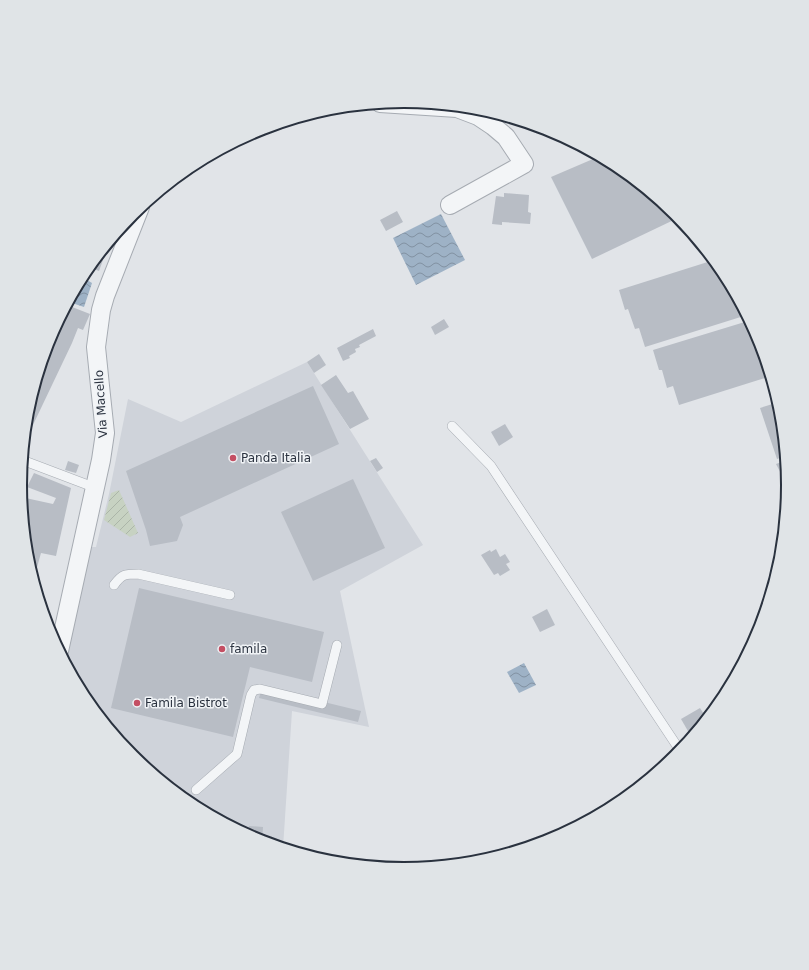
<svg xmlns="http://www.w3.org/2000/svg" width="809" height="970" viewBox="0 0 809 970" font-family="'DejaVu Sans',sans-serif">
	<defs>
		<pattern id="garden-furrows" width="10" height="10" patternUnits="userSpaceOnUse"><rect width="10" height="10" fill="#c7d2c2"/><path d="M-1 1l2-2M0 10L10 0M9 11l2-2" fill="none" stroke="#abb5a8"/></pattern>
		<pattern id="water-waves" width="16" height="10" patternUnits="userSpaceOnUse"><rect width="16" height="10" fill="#9eb2c6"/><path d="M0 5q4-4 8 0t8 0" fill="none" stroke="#8191a2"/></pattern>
	</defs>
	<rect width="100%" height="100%" fill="#e1e4e8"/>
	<path fill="#cfd3da" d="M307 362 423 545 340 591 369 727 292 711 283 848 257 840 191 805 132 757 85 698 65 662 91 547H96L109 494 128 399 181 422Z"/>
	<path fill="url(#garden-furrows)" d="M119 490 138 533 130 537 104 520 111 493Z"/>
	<g fill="url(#water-waves)">
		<path d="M441 214 465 260 416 285 393 238Z"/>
		<path d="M82 277 92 283 84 307 69 302Z"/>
		<path d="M524 663 536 685 519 693 507 672Z"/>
	</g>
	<g fill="#b8bdc5">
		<path d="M600 156 618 165 677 213 680 217 592 259 551 177Z"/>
		<path d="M504 193 529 195 528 212 531 213 530 224 502 222V225L492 224 496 196 504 197Z"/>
		<path d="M397 211 403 222 386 231 380 220Z"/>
		<path d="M96 257 103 260 99 271 88 267Z"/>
		<path d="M714 260 724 272 747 315 645 347 639 328 635 329 628 309 625 310 619 290Z"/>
		<path d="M67 305 90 314 83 330 78 328 72 343 32 427 26 424 27 410 49 338 52 332 54 333 58 321Z"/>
		<path d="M444 319 449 327 435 335 431 327Z"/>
		<path d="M748 321 765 378 679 405 673 386 667 388 662 370H659L653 350Z"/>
		<path d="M373 329 376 336 359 345 360 347 355 349 356 352 349 356 350 358 343 361 337 348Z"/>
		<path d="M319 354 326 365 314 373 307 362Z"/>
		<path d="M336 375 348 393 353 391 369 419 350 429 321 385Z"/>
		<path d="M313 386 339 444 180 517 183 525 177 541 150 546 146 530 126 471Z"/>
		<path d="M779 402 782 410 786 456 777 459 760 408Z"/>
		<path d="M505 424 513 437 499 446 491 432Z"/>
		<path d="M376 458 383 468 377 472 370 461Z"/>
		<path d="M787 460 789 485V489L776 464Z"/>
		<path d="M68 461 79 465 76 473 65 470Z"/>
		<path d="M34 473 71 488 56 556 41 553 36 571 30 569 27 560 21 497 53 504 56 498 27 487Z"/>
		<path d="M353 479 385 548 313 581 281 512Z"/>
		<path d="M496 549 500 557 505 554 510 562 506 564 510 570 500 576 498 573 494 575 481 555 490 550 491 552Z"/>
		<path d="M139 588 324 632 312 682 250 667 233 737 111 708Z"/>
		<path d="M547 609 555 625 540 632 532 617Z"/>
		<path d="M262 687 361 711 358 722 259 698Z"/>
		<path d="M700 708 707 719 692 738 681 719Z"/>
		<path d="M249 826 263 827 262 842 248 835Z"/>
	</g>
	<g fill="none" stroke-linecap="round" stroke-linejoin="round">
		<g stroke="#a6abb2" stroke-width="10">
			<g id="lane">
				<path d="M452 426 491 466 681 752"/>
				<path d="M22 460 96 488"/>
				<path d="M114 585C122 574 125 574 138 574L230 595"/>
				<path d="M196 790 237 754 251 695 254 690 260 689 322 704 337 645"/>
			</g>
		</g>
		<g stroke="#a6abb2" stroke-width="20">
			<g id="street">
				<path d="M380 103 457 108 478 116 493 126 506 137 524 164 450 205"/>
				<path d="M59 651 101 460 105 433 100 386 96 347 101 310 105 296 140 207"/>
			</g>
		</g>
		<use href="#lane" stroke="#f3f5f7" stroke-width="9"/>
		<use href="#street" stroke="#f3f5f7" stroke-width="18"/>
	</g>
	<g fill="#c44f63" stroke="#f0f3f6" stroke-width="1.5">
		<circle cx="233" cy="458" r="4"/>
		<circle cx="222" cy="649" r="4"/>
		<circle cx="137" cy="703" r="4"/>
	</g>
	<g text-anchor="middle" stroke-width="3" stroke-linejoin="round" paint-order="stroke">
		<g font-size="12" fill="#2a323f" stroke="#f0f3f6">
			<text transform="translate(101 404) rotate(-94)" y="4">Via Macello</text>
		</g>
		<g font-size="12" fill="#2a323f" stroke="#f0f3f6" text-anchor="start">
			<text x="241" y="462">Panda Italia</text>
			<text x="230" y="653">famila</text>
			<text x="145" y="707">Famila Bistrot</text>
		</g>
	</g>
	<path d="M0 0H809V970H0ZM27 485a377 377 0 1 1 754 0a377 377 0 1 1-754 0Z" fill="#e0e4e7" fill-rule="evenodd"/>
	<path fill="none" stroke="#2a323f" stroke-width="2" d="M27 485a377 377 0 1 1 754 0a377 377 0 1 1-754 0Z"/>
</svg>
